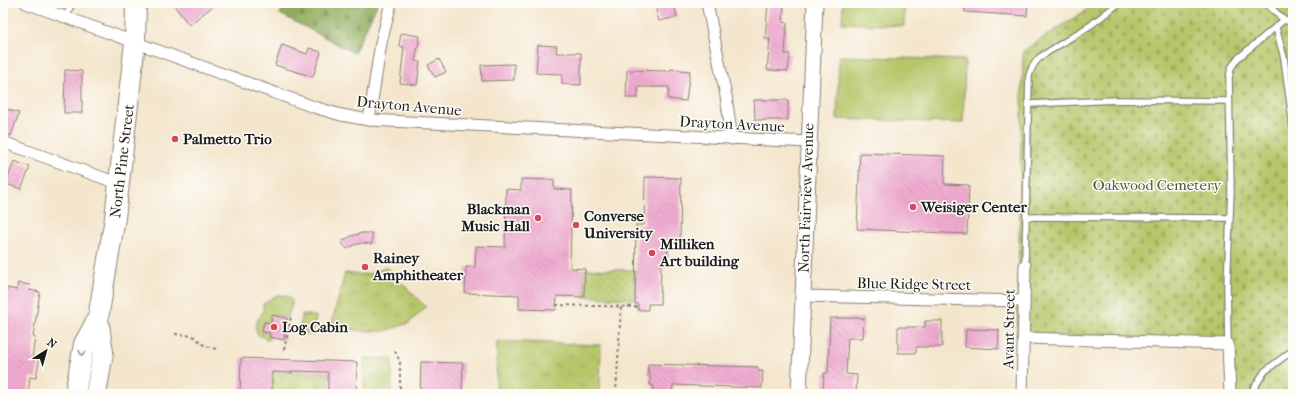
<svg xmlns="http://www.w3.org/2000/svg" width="1296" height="397" viewBox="0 0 1296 397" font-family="'IM FELL French Canon',serif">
	<defs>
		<pattern id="grass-tufts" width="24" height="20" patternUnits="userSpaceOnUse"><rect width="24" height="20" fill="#b6c669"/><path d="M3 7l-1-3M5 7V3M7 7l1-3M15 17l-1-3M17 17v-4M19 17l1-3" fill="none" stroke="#9caa5a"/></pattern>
		<pattern id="forest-firs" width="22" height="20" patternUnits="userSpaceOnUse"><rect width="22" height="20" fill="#90ab5d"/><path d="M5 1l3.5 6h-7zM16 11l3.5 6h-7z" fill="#758a4c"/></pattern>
		<pattern id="cemetery-stones" width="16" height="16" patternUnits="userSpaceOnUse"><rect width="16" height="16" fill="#b6c669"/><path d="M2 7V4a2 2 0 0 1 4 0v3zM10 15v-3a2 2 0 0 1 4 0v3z" fill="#9caa5a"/></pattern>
		<pattern id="garden-dots" width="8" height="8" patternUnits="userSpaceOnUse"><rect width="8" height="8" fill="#b6c669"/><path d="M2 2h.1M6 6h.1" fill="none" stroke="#9caa5a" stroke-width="1.8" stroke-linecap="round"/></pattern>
		<pattern id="building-back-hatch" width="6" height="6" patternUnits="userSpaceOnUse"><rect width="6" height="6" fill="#f0abd0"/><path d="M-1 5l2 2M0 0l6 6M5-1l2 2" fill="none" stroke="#cd93b2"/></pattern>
	</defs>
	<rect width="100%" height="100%" fill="#fdfcf7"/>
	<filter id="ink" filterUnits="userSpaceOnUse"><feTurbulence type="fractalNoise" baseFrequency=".025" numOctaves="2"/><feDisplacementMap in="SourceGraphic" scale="8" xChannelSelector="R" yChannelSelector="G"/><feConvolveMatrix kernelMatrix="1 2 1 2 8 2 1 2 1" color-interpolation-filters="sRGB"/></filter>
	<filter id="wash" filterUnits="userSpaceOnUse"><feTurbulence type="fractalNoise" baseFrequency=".012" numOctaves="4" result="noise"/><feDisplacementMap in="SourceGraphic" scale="16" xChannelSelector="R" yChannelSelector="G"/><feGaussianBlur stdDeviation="0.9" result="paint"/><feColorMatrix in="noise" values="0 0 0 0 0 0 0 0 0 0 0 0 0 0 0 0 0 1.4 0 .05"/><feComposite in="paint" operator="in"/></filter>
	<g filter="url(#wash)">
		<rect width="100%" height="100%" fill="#f4e6cd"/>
		<g fill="url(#grass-tufts)" stroke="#697142">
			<path d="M386 267 426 307 409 323 385 331H361L331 326 345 273C364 275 369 276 386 267Z"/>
			<path d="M302 314 316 316 313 335 299 332Z"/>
			<path d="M497 341 601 345 600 394H496Z"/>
			<rect x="364" y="358" width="28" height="36"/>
			<rect x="272" y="372" width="56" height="22"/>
		</g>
		<path fill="url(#forest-firs)" stroke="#56643c" d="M286 3H378L354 53 280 14Z"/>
		<path fill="url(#cemetery-stones)" stroke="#697142" d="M1097 3H1293V394H1234L1232 339 1017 335 1023 51Z"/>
		<g fill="url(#garden-dots)" stroke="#697142">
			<path d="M585 269 635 270V299L584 297Z"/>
			<path d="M280 295C286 295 289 297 292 301V305L287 318 273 315 271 323 264 322 262 332 270 333 269 340 258 335C250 318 265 319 263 304L275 296Z"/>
		</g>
		<g fill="#b6c669" stroke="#697142">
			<path d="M843 3H905L904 26 842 23Z"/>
			<path d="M839 56 965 60 963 123 837 119Z"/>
		</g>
		<g id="blocks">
			<g fill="url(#building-back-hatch)">
				<path d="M172 3H217L189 25Z"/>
				<path d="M654 3H674L677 17 659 21Z"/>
				<path d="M768 3H784L783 22 787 23 785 54H790L788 71 767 70 770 39H765Z"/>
				<path d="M965 3H1028L1027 16 965 12Z"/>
				<path d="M401 33 420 36 415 61 420 62 417 85 400 83 404 47 399 46Z"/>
				<path d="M282 45 307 54 309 48 321 52 313 77 275 65Z"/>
				<path d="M538 45 557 46 556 53H581V85L562 84V74L536 73Z"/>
				<path d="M439 59 446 72 435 77 428 65Z"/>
				<path d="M514 64V80L482 81 481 65Z"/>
				<path d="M671 69 690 71 686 101 668 99 669 87H638V98H626L627 70 670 71Z"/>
				<path d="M65 70 82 71V113H64Z"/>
				<path d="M754 100H788V120H755Z"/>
				<path d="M3 108 19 113 11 136 3 133Z"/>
				<path d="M860 153 945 156 944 184 969 185 967 234 857 229Z"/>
				<path d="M14 161 30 167 21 189 6 184Z"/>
				<path d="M645 177 681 178 680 243 668 242V264H661L660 304H648V310H638V304H635L636 225H644Z"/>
				<path d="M521 179 554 180V189L572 190 570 268 585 269 584 297 557 296 556 310 519 309V295L465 293 466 267H475L476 246 505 247 506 189 521 190Z"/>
				<path d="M362 233H372V244L362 243 354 245 347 249 341 242 351 236Z"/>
				<path d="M18 283 30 285 29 290 40 292 33 337H35L32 359 39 360 36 378 30 377 28 394H3V312L7 288 17 290Z"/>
				<path d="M272 315 287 318 284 340 269 337 270 333 262 332 264 322 271 323Z"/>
				<path d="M830 318H864L863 338H848L846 374 857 375 856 393 823 392 824 373H828Z"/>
				<path d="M925 321H942V347H916V353H898V327H925Z"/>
				<path d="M966 329 999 330 998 349 965 347Z"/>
				<path d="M241 358 357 362 356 394H328V372L292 371V373L272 372V394H240Z"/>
				<path d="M421 362 463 363 462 394H420Z"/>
				<path d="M648 364 758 367V371H763L762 388 673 385 672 394H653V385H650V374H648Z"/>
			</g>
		</g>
	</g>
	<g filter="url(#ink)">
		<use href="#blocks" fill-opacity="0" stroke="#888174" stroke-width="1"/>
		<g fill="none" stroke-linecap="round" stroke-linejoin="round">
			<g stroke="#888174" stroke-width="8">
				<g id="lane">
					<path d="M66 17 72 3"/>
					<path d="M1284 20 1293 23"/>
					<path d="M1276 28 1284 58 1293 127"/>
					<path d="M1029 104 1117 100 1229 101"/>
					<path d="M1026 217 1230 218"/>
					<path d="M1025 265 1029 76C1031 68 1034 63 1040 57L1091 25 1119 3"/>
					<path d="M1228 344 1227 287 1231 191 1229 78 1231 68 1237 59 1284 20 1266 3"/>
					<path d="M1250 394 1265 371 1293 350"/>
				</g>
			</g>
			<g stroke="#888174" stroke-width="13">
				<g id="street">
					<path d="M26 3 314 107 341 115 369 120 809 142"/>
					<path d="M707 3 726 96 732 139"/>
					<path d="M369 120 381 43 391 3"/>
					<path d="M3 142 120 184"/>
					<path d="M802 296 1024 301"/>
					<path d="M1024 338 1228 344 1230 394"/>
					<path d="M1022 394 1025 265"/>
				</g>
			</g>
			<g stroke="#888174" stroke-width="17">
				<path id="secondary" d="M799 394 815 3"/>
			</g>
			<g stroke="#888174" stroke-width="22">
				<g id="highway">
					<path d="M75 394 84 344 98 318 115 218 135 42 136 3"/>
					<path d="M96 394 103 352 98 318"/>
				</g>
			</g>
			<g stroke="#888174" stroke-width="2" stroke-dasharray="3 3" stroke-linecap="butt">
				<path d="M556 305 638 307"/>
				<path d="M288 329 299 331"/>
				<path d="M175 334 193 336 204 345 216 349"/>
				<path d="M284 350 291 317"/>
				<path d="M395 351 400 362V394"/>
				<path d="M616 394 621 307"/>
			</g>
			<use href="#lane" stroke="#fff" stroke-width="5.5"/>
			<use href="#street" stroke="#fff" stroke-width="11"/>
			<use href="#secondary" stroke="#fff" stroke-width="15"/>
			<use href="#highway" stroke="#fff" stroke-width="20"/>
		</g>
		<defs><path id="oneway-chevron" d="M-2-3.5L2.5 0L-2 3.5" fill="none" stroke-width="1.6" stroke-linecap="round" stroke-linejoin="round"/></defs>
		<use stroke="#999" href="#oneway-chevron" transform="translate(82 353) rotate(99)"/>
	</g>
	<g fill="#d1495b" stroke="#fdfcf7" stroke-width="1.5">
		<circle cx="175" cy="139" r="4"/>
		<circle cx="913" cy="207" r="4"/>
		<circle cx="538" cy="218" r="4"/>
		<circle cx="576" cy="225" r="4"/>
		<circle cx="652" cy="253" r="4"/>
		<circle cx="365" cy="267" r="4"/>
		<circle cx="274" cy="327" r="4"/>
	</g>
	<g text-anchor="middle" stroke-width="3" stroke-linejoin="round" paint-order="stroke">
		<g font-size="15" fill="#1c1c1c" stroke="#fdfcf7">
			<text transform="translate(409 106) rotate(5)" y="5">Drayton Avenue</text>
			<text transform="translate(732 124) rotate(3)" y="5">Drayton Avenue</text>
			<text transform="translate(122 161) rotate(-83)" y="5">North Pine Street</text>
			<text transform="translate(806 198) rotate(-88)" y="5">North Fairview Avenue</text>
			<text transform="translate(914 284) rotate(1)" y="5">Blue Ridge Street</text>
			<text transform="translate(1009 329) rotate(-89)" y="5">Avant Street</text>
		</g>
		<g font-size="15" font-weight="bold" fill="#1c1c1c" stroke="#fdfcf7" text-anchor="start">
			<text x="183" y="144">Palmetto Trio</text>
			<text x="921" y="212">Weisiger Center</text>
			<text x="530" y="214" text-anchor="end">Blackman<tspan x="530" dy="17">Music Hall</tspan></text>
			<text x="584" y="221">Converse<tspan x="584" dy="17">University</tspan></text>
			<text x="660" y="249">Milliken<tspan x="660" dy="17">Art building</tspan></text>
			<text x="373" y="263">Rainey<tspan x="373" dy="17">Amphitheater</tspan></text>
			<text x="282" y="332">Log Cabin</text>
		</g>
		<g font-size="15" fill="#525837" stroke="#fdfcf7">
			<text x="1157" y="190">Oakwood Cemetery</text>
		</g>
	</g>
	<rect width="1296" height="397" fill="none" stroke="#fdfcf7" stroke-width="16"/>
	<g transform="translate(46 351) rotate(37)" stroke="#fdfcf7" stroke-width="3" paint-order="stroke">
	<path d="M0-3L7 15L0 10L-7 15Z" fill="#1c1c1c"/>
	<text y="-6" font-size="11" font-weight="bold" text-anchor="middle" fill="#1c1c1c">N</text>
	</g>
</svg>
